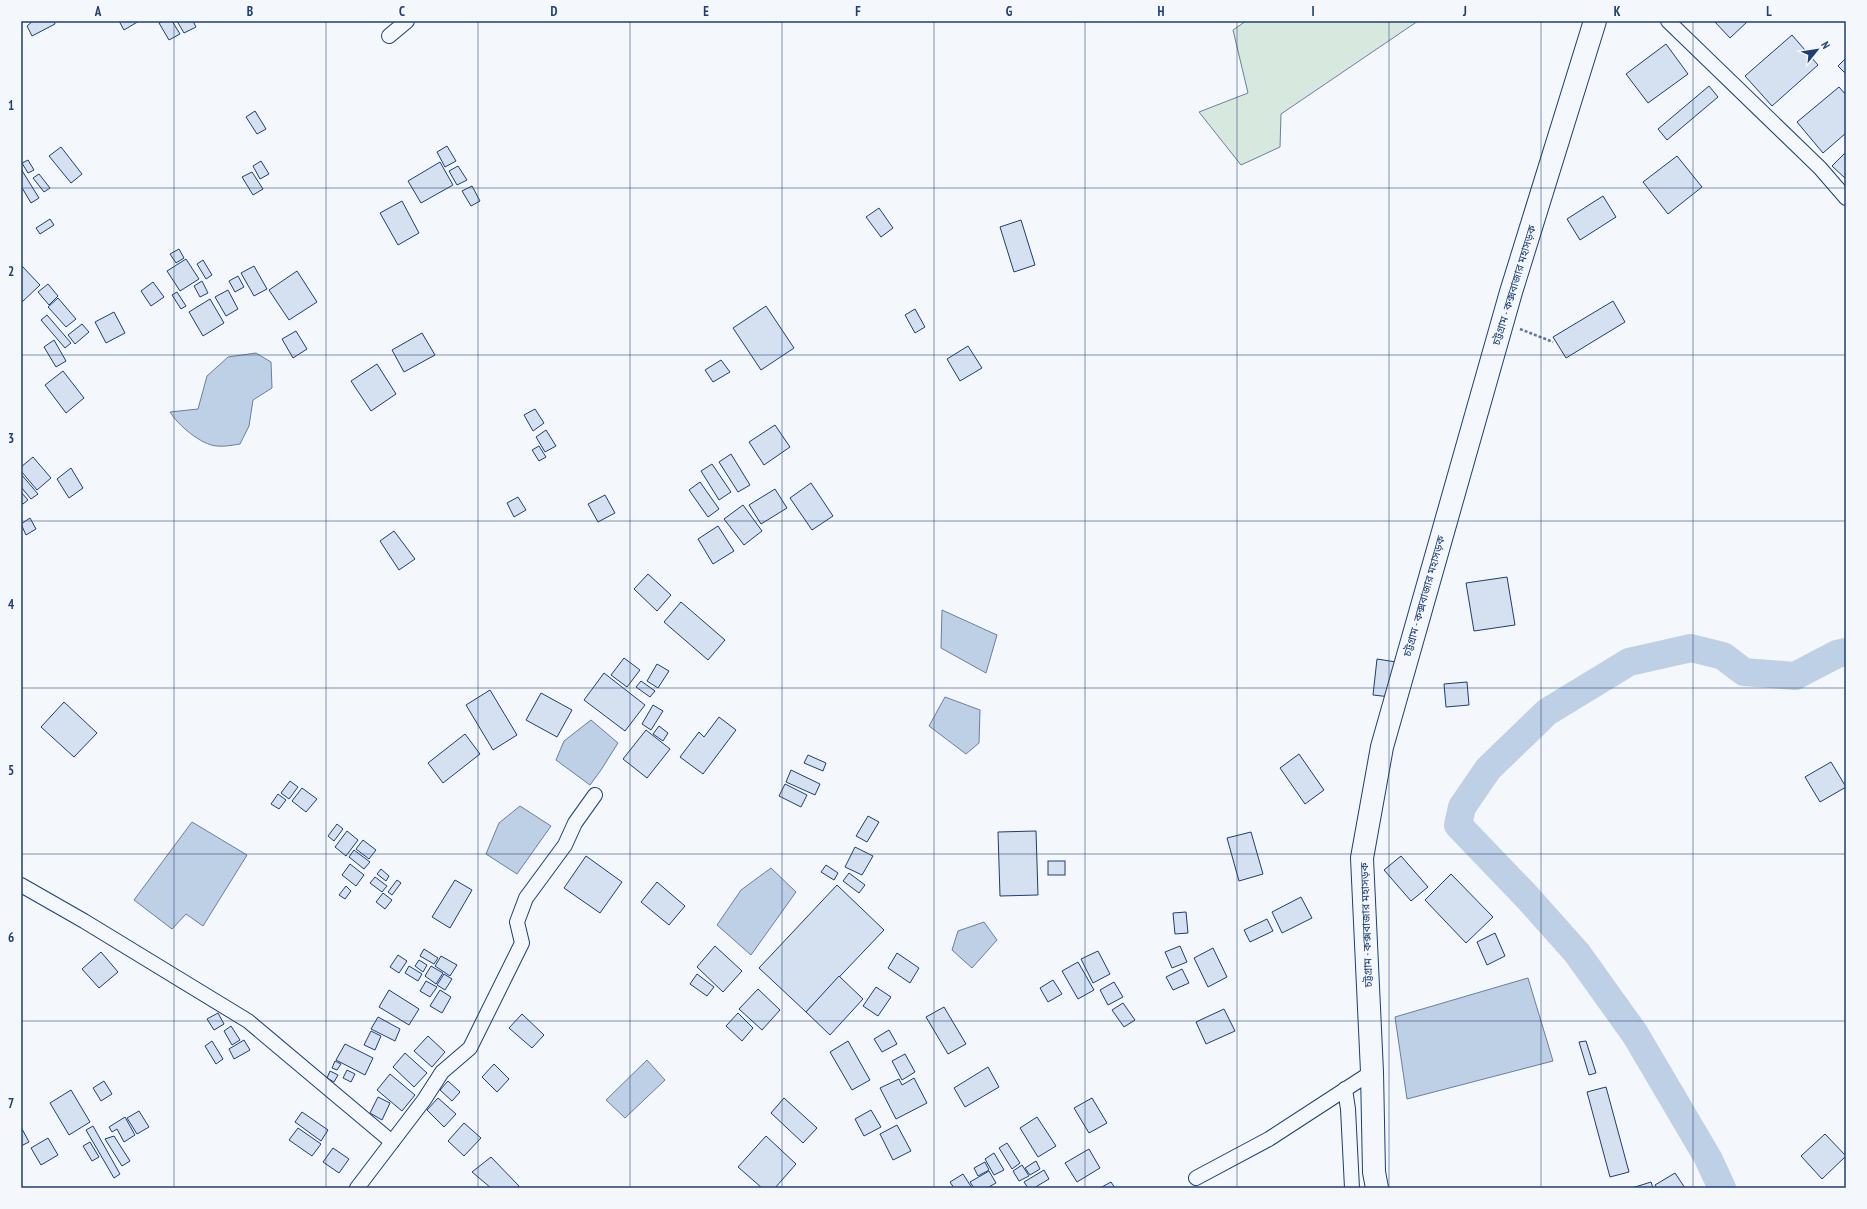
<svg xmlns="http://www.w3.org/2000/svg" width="1867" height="1209" viewBox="0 0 1867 1209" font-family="'PT Sans Narrow','Noto Sans Bengali',sans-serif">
	<rect width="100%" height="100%" fill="#f4f7fb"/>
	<path fill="#d7e8df" stroke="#687fa3" d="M1246 21H1418L1281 114 1280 147 1241 165 1199 112 1248 93 1233 30Z"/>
	<g fill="#bed0e5" stroke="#687fa3">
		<path d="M256 353 271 362 272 388 253 400 249 426 240 444C233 445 224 447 217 446 201 445 178 425 170 412L198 409 207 376 228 357Z"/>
		<path d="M942 610 997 635 986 673 941 648Z"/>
		<path d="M945 697 980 710 979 743 966 754 929 726Z"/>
		<path d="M591 720 618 743 601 770 590 785 556 760 564 741Z"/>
		<path d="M520 806 551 826 517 874 486 854 499 823Z"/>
		<path d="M192 822 247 855 203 926 186 914 172 929 134 900Z"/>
		<path d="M771 868 796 892 751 955 717 925 741 890Z"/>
		<path d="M984 922 997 940 972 968 952 950 958 931Z"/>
		<path d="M1528 978 1553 1061 1407 1099 1395 1017Z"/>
		<path d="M647 1060 665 1080 625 1118 606 1100Z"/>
	</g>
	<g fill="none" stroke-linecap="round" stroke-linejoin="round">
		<path stroke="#bed0e5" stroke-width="28" d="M1722 1188 1708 1158 1635 1034 1577 953 1528 898 1458 825 1462 807 1488 769 1547 712 1629 662 1691 648 1723 656 1744 672 1795 676 1837 654 1846 652"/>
	</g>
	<g fill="#d5e0f0" stroke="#1d3f73">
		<path d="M33 21H54L55 24 32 36 27 26Z"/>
		<path d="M119 21H139L124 30Z"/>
		<path d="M163 21H172L180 34 169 40 159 23Z"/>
		<path d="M177 21H193L196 27 184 33Z"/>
		<path d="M1714 21H1748L1730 38Z"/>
		<path d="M1792 35 1818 65 1772 106 1745 76Z"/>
		<path d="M1666 44 1688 74 1648 103 1626 74Z"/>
		<path d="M1846 58V74L1838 66Z"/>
		<path d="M1709 86 1718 97 1667 140 1658 129Z"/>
		<path d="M1839 87 1846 95V133L1823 153 1797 122Z"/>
		<path d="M255 111 266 129 257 134 246 117Z"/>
		<path d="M447 146 456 161 445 167 437 152Z"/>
		<path d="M61 147 82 174 71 183 49 156Z"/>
		<path d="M1846 152V179L1832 166Z"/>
		<path d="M1677 156 1702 187 1668 214 1643 182Z"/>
		<path d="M28 160 34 170 28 173 22 163Z"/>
		<path d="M261 161 269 174 260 179 253 166Z"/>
		<path d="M440 162 453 185 421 203 408 181Z"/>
		<path d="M458 166 467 180 457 185 449 171Z"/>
		<path d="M21 169 39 198 31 203 21 186Z"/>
		<path d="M252 172 263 189 253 195 242 177Z"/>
		<path d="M39 174 50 188 44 192 33 178Z"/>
		<path d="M472 186 480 201 471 206 462 191Z"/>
		<path d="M1603 196 1616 217 1580 240 1567 219Z"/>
		<path d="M402 201 419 233 398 245 380 213Z"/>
		<path d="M879 208 893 228 881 237 866 217Z"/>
		<path d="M50 219 54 225 40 234 36 228Z"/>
		<path d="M1021 220 1035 265 1014 272 1000 227Z"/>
		<path d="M179 249 184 258 176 263 170 254Z"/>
		<path d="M186 259 199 279 180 291 167 271Z"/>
		<path d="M203 260 212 275 206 279 197 264Z"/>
		<path d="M21 265 40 285 21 303Z"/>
		<path d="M254 266 267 289 254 296 241 273Z"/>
		<path d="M297 271 317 302 289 320 269 290Z"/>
		<path d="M238 276 244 287 235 292 229 281Z"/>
		<path d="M202 281 208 293 200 297 194 286Z"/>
		<path d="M153 282 164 297 151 306 141 291Z"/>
		<path d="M48 284 58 296 49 305 38 292Z"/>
		<path d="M228 290 238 309 226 316 215 297Z"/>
		<path d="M177 292 186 306 181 309 172 295Z"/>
		<path d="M58 298 76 319 66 327 48 307Z"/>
		<path d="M210 299 224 323 203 336 189 312Z"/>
		<path d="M1613 301 1625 322 1566 358 1553 337Z"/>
		<path d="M766 306 794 348 761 370 733 328Z"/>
		<path d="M915 309 925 327 915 333 905 315Z"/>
		<path d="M114 312 125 333 106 343 95 322Z"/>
		<path d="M47 315 71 343 65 348 41 320Z"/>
		<path d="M82 324 89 332 75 344 68 335Z"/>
		<path d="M296 331 307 349 293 358 282 339Z"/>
		<path d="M422 333 435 355 404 372 392 350Z"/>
		<path d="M54 340 66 361 56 367 44 347Z"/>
		<path d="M968 346 982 368 960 381 947 359Z"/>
		<path d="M721 360 730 372 713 382 705 370Z"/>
		<path d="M377 364 396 394 371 411 351 381Z"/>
		<path d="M63 371 84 398 66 413 45 385Z"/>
		<path d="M535 409 544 423 533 431 524 415Z"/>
		<path d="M775 425 790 447 764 465 749 442Z"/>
		<path d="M546 430 556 446 545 452 536 437Z"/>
		<path d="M539 446 546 457 539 461 532 450Z"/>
		<path d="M731 454 750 485 738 492 719 462Z"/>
		<path d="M33 457 51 478 37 490 21 471V467Z"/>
		<path d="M712 464 731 492 719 500 701 471Z"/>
		<path d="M71 468 83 488 69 498 57 479Z"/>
		<path d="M21 474 38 494 31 499 21 487Z"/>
		<path d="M700 482 719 509 708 517 689 490Z"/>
		<path d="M811 483 833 516 812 530 790 498Z"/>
		<path d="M775 489 787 508 761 524 749 505Z"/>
		<path d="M21 492 28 500 23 504 21 502Z"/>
		<path d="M605 495 615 513 598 522 588 504Z"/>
		<path d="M518 497 526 510 514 517 507 503Z"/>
		<path d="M743 505 762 531 744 545 724 519Z"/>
		<path d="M30 518 36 529 26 535 21 524Z"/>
		<path d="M718 526 734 551 713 564 698 539Z"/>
		<path d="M394 531 415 559 399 570 380 541Z"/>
		<path d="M648 574 671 595 657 611 634 589Z"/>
		<path d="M1507 577 1515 625 1474 631 1466 583Z"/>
		<path d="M681 602 725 640 708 660 664 622Z"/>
		<path d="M624 658 640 670 627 687 611 675Z"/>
		<path d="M1377 659 1396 662 1391 697 1373 695Z"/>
		<path d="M657 664 669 671 658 688 647 681Z"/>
		<path d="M604 673 645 705 625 731 584 700Z"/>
		<path d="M641 681 655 691 650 697 636 687Z"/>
		<path d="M1467 682 1469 705 1446 707 1444 684Z"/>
		<path d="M490 690 517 735 493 750 466 705Z"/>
		<path d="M541 693 572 710 557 737 526 720Z"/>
		<path d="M64 702 97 733 74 757 41 727Z"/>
		<path d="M653 705 663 711 651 730 642 724Z"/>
		<path d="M719 717 736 730 703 774 680 757 699 732 704 737Z"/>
		<path d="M659 726 668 733 663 741 653 734Z"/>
		<path d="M646 730 670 749 647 778 623 759Z"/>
		<path d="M465 734 480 754 443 783 428 763Z"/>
		<path d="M1299 754 1324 790 1305 804 1280 768Z"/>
		<path d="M808 755 826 763 823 771 804 763Z"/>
		<path d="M1831 762 1846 787 1820 802 1805 777Z"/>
		<path d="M791 770 820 784 815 795 786 782Z"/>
		<path d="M290 781 298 787 289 799 281 793Z"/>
		<path d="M785 784 807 795 801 807 779 796Z"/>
		<path d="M302 788 317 799 306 812 292 801Z"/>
		<path d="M278 794 286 800 279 809 271 804Z"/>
		<path d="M868 816 879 822 867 842 856 836Z"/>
		<path d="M337 824 343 829 334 841 328 836Z"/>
		<path d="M347 831 358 840 346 856 335 847Z"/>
		<path d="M1036 831 1038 895 1000 896 998 832Z"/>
		<path d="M1251 832 1263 874 1239 881 1227 838Z"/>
		<path d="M363 840 376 850 369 859 356 849Z"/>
		<path d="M855 847 873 856 862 875 845 867Z"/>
		<path d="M354 850 370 862 364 869 349 857Z"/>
		<path d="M586 856 622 882 600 913 564 888Z"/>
		<path d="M1401 856 1428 887 1411 901 1384 870Z"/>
		<rect x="1048" y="861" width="17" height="14"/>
		<path d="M350 864 364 875 356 886 342 875Z"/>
		<path d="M826 865 838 873 834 880 821 872Z"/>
		<path d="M381 869 389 876 386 881 377 874Z"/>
		<path d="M849 873 865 885 859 893 843 881Z"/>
		<path d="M1451 874 1493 917 1466 943 1425 900Z"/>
		<path d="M375 877 387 886 382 892 370 883Z"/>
		<path d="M397 880 401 883 392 895 388 892Z"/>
		<path d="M455 880 472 890 450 928 432 917Z"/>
		<path d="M657 882 685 906 669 925 641 902Z"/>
		<path d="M837 885 884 930 806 1012 759 968Z"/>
		<path d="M346 886 351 891 345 899 339 895Z"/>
		<path d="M383 893 392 900 385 909 376 902Z"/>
		<path d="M1301 897 1312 918 1282 933 1272 912Z"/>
		<path d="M1186 912 1188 933 1175 934 1173 913Z"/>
		<path d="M1267 919 1273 931 1250 942 1244 930Z"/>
		<path d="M1495 933 1505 956 1487 965 1477 942Z"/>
		<path d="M715 946 742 971 723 992 697 967Z"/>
		<path d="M1180 946 1187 962 1172 968 1165 952Z"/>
		<path d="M1213 948 1227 977 1208 987 1194 958Z"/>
		<path d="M424 949 438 958 434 964 420 956Z"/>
		<path d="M1098 951 1110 974 1093 983 1081 959Z"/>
		<path d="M101 952 118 972 99 988 82 969Z"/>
		<path d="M897 953 919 968 910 983 888 968Z"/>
		<path d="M398 955 407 961 399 973 390 967Z"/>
		<path d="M441 956 457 965 450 976 435 966Z"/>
		<path d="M419 960 427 965 423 972 415 966Z"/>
		<path d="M1078 962 1094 990 1078 999 1062 971Z"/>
		<path d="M409 966 422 974 418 981 405 973Z"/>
		<path d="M431 966 443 973 436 984 425 976Z"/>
		<path d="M1182 969 1189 983 1173 990 1166 977Z"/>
		<path d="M444 974 452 979 445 990 437 985Z"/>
		<path d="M697 974 714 987 707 996 690 984Z"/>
		<path d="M839 976 863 999 830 1035 806 1012Z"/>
		<path d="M1053 980 1062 994 1048 1002 1040 988Z"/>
		<path d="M426 981 437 987 430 997 420 991Z"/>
		<path d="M1114 982 1123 997 1108 1005 1100 990Z"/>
		<path d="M876 987 891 997 878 1016 863 1006Z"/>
		<path d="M758 989 780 1010 762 1030 739 1009Z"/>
		<path d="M389 990 419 1009 409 1025 379 1007Z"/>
		<path d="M440 990 451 997 442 1013 430 1006Z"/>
		<path d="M1123 1003 1135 1020 1124 1027 1112 1010Z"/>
		<path d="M944 1007 966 1044 948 1054 926 1017Z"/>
		<path d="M1224 1009 1235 1031 1206 1044 1196 1022Z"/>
		<path d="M218 1013 224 1024 214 1030 207 1019Z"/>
		<path d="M738 1013 753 1028 742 1041 726 1026Z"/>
		<path d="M522 1014 544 1035 532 1048 509 1028Z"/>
		<path d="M378 1017 400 1029 395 1041 371 1029Z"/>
		<path d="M231 1026 240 1040 232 1045 224 1031Z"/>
		<path d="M889 1030 897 1044 882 1052 874 1039Z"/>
		<path d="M371 1031 381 1036 375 1050 364 1045Z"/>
		<path d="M428 1036 445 1052 432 1067 414 1051Z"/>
		<path d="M244 1040 250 1050 234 1059 229 1049Z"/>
		<path d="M212 1041 223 1059 216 1064 205 1046Z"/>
		<path d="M848 1041 870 1080 852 1090 830 1052Z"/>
		<path d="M1586 1041 1596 1073 1589 1075 1579 1042Z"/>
		<path d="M345 1044 373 1058 365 1075 336 1060Z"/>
		<path d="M405 1053 427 1073 414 1087 393 1067Z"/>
		<path d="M905 1054 915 1072 902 1080 892 1061Z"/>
		<path d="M335 1061 341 1064 337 1070 332 1068Z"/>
		<path d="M494 1064 509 1079 497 1092 482 1077Z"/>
		<path d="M988 1067 999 1087 965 1107 954 1088Z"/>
		<path d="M347 1070 355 1074 351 1082 343 1078Z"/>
		<path d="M330 1071 338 1075 334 1082 327 1078Z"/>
		<path d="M390 1074 415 1095 402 1111 377 1090Z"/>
		<path d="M914 1078 927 1103 896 1119 880 1088 899 1079 902 1085Z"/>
		<path d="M104 1081 112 1094 101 1101 93 1088Z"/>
		<path d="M448 1081 460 1092 452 1101 440 1090Z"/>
		<path d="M1606 1087 1629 1172 1610 1177 1587 1092Z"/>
		<path d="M71 1090 90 1122 69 1135 50 1103Z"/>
		<path d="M378 1097 390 1103 382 1120 370 1113Z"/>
		<path d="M438 1098 456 1114 444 1127 427 1110Z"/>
		<path d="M784 1098 817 1128 803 1143 771 1113Z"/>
		<path d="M1092 1098 1107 1123 1089 1133 1074 1108Z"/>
		<path d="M871 1110 881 1127 864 1136 855 1119Z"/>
		<path d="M139 1111 149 1127 137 1134 127 1118Z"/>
		<path d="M302 1112 328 1130 321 1141 295 1122Z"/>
		<path d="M125 1117 135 1135 124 1142 117 1129 112 1132 109 1127Z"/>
		<path d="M1037 1117 1056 1146 1038 1157 1020 1128Z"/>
		<path d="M464 1123 481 1138 464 1156 448 1141Z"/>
		<path d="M897 1125 911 1151 893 1160 880 1134Z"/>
		<path d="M93 1126 120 1174 114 1178 86 1130Z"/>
		<path d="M21 1127 29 1142 21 1146Z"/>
		<path d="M298 1128 321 1144 312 1156 289 1140Z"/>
		<path d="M1825 1134 1846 1156 1822 1179 1801 1156Z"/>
		<path d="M114 1136 130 1161 122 1166 105 1139Z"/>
		<path d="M766 1136 796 1164 775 1188H762L738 1167Z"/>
		<path d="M48 1138 58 1155 41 1165 31 1148Z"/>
		<path d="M90 1142 99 1157 92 1161 83 1146Z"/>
		<path d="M1007 1143 1020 1163 1012 1169 999 1148Z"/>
		<path d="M333 1148 349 1159 339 1173 323 1162Z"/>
		<path d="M1089 1149 1100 1168 1077 1182 1065 1163Z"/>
		<path d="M994 1153 1004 1170 994 1175 985 1159Z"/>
		<path d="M491 1157 519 1186 517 1188H491L472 1172Z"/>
		<path d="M1036 1161 1040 1169 1030 1175 1025 1168Z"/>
		<path d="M985 1162 989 1170 978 1176 974 1168Z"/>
		<path d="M1022 1165 1029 1176 1019 1181 1013 1171Z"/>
		<path d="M1044 1170 1049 1179 1034 1188H1028L1024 1182Z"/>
		<path d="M989 1171 996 1183 987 1188H974L970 1182Z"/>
		<path d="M1675 1173 1685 1188H1657L1655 1185Z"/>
		<path d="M963 1174 972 1188H954L950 1182Z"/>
		<path d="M1111 1182 1115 1188H1100Z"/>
		<path d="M1651 1182 1653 1188H1632Z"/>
	</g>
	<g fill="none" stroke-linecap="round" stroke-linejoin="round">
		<g stroke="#1d3f73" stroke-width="16">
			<g id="minor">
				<path d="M1668 21 1820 168 1846 198"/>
				<path d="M389 36 407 21"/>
				<path d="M21 885 84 921 248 1021 392 1142"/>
				<path d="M1345 1089 1348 1109 1352 1188"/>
				<path d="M1196 1178 1269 1139 1372 1072"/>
				<path d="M357 1188 424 1100 442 1072 470 1048 522 943 517 922 526 898 565 845 575 823 595 795"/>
			</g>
		</g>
		<g stroke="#1d3f73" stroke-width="24">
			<path id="trunk" d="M1377 1188 1374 1172 1372 1072 1362 858 1382 747 1511 292 1595 21"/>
		</g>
		<path stroke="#5e769c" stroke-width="2.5" stroke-dasharray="3 2" stroke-linecap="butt" d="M1520 329 1553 342"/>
		<use href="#minor" stroke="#f4f7fb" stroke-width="14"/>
		<use href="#trunk" stroke="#f4f7fb" stroke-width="22"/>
	</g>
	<path fill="none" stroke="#1d3f73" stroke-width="1" stroke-opacity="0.55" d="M174 21V1188M326 21V1188M478 21V1188M630 21V1188M782 21V1188M934 21V1188M1085 21V1188M1237 21V1188M1389 21V1188M1541 21V1188M1693 21V1188M21 188H1846M21 355H1846M21 521H1846M21 688H1846M21 854H1846M21 1021H1846"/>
	<g text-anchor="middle" stroke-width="3" stroke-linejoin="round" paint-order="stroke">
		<g font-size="11" fill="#1d3f73" stroke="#f4f7fb">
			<text transform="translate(1514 285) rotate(-73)" y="4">চট্টগ্রাম - কক্সবাজার মহাসড়ক</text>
			<text transform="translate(1424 596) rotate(-74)" y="4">চট্টগ্রাম - কক্সবাজার মহাসড়ক</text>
			<text transform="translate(1366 925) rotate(-92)" y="4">চট্টগ্রাম - কক্সবাজার মহাসড়ক</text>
		</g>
	</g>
	<rect width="1867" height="1209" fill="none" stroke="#f4f7fb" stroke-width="44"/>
	<g transform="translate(1817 50) rotate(60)" stroke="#f4f7fb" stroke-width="3" paint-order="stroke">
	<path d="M0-3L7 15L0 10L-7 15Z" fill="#1d3f73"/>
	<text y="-6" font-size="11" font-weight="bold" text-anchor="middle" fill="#1d3f73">N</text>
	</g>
	<rect x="22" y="22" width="1823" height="1165" fill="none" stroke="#1d3f73" stroke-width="1.5"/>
	<g font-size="13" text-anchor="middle" font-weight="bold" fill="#1d3f73">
		<text x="98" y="16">A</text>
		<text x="250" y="16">B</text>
		<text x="402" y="16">C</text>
		<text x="554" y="16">D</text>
		<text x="706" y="16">E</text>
		<text x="858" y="16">F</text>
		<text x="1009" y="16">G</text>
		<text x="1161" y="16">H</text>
		<text x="1313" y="16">I</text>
		<text x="1465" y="16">J</text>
		<text x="1617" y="16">K</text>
		<text x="1769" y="16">L</text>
		<text x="11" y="110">1</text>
		<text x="11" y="276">2</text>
		<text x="11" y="443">3</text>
		<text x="11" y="609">4</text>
		<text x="11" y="775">5</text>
		<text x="11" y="942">6</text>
		<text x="11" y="1108">7</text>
	</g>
</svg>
